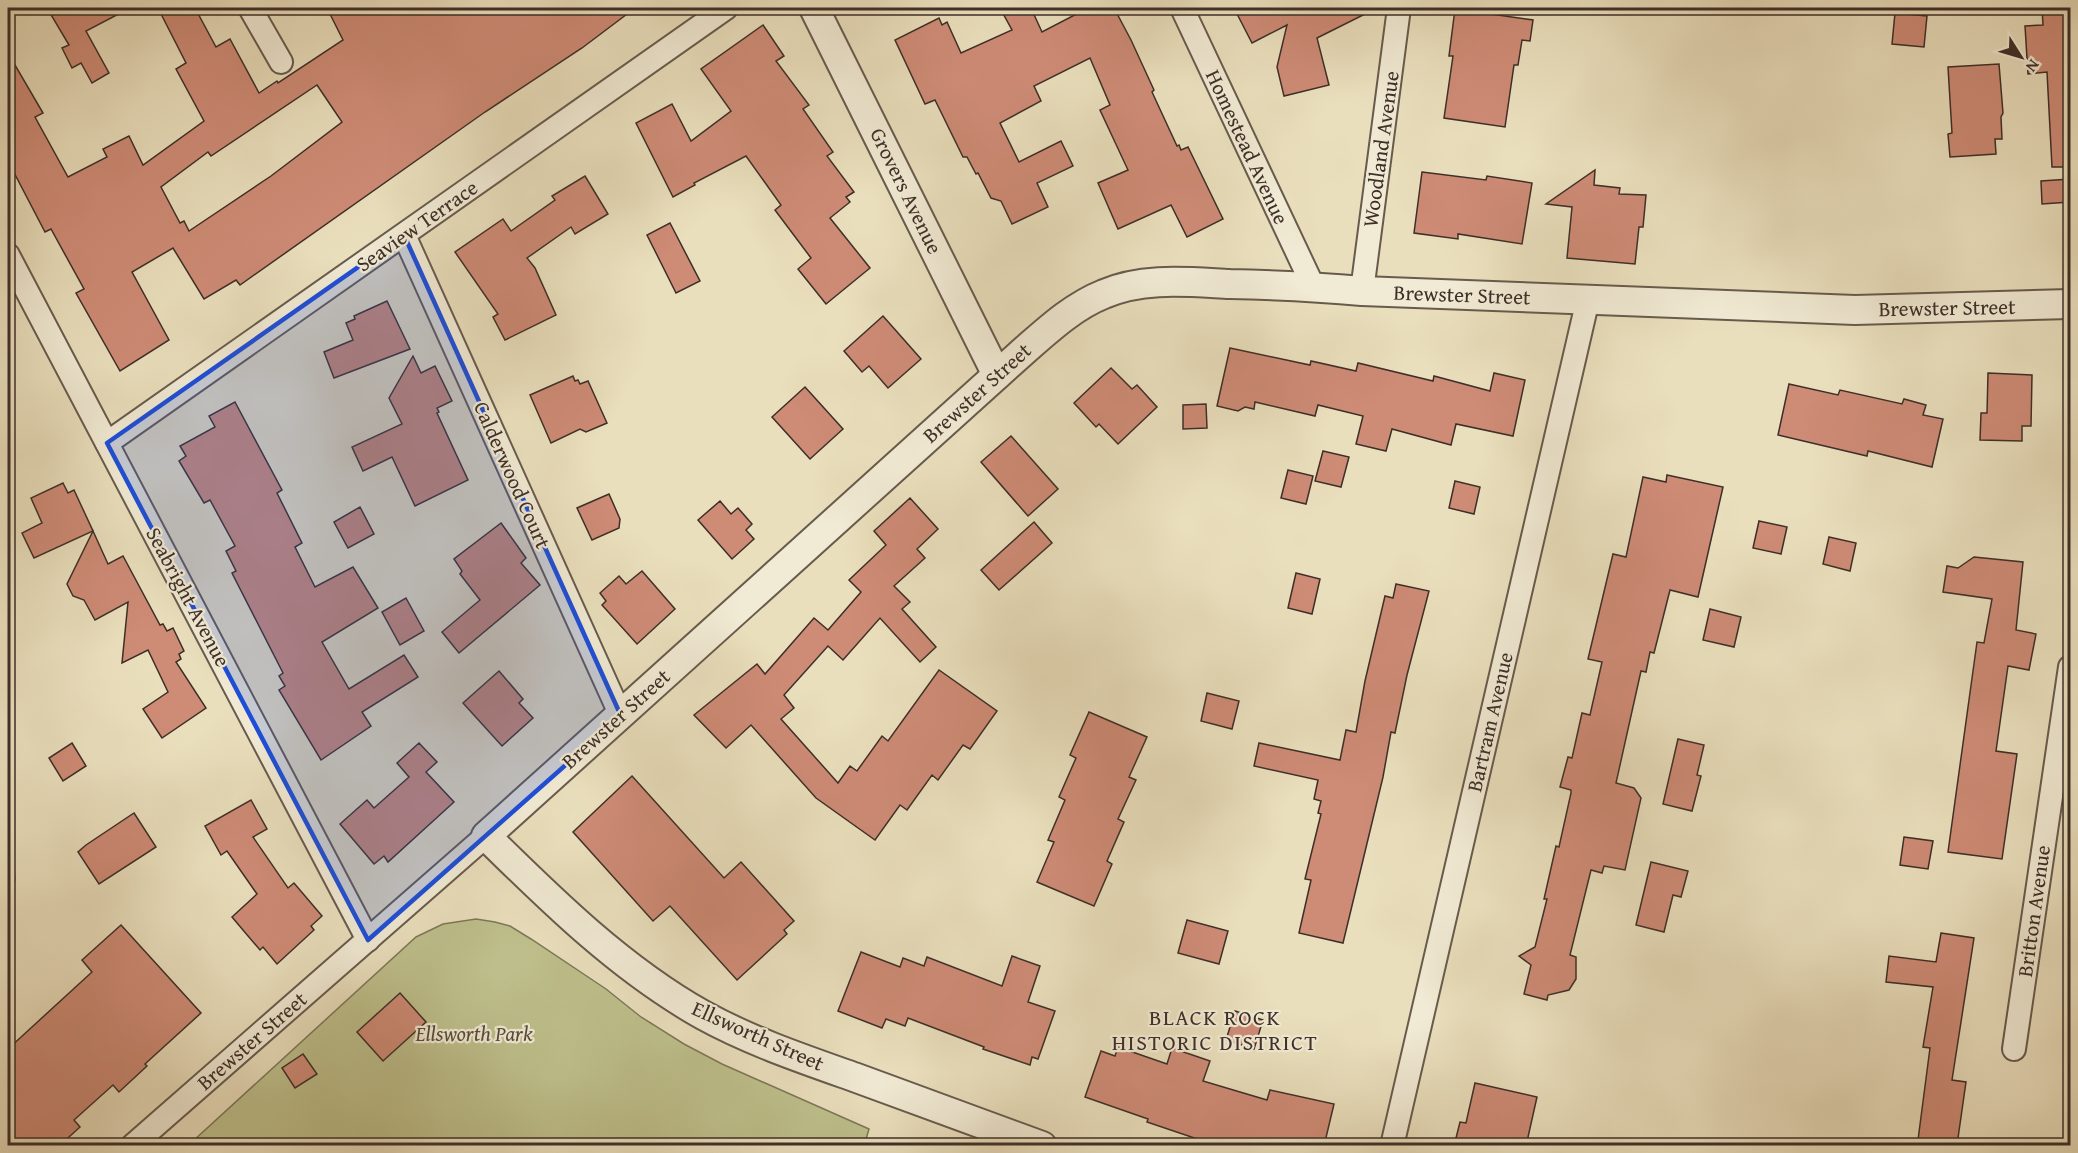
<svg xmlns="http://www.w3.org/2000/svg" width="2078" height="1153" viewBox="0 0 2078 1153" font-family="'Gentium Book Plus',serif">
	<rect width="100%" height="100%" fill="#eadfbd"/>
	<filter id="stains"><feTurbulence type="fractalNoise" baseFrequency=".00333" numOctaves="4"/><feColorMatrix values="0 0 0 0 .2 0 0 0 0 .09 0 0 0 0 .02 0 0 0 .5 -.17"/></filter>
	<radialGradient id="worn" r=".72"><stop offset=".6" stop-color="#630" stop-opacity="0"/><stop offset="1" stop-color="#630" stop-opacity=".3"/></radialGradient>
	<path fill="#bec08c" stroke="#7e785a" stroke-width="1.5" d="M476 919 495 922 510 926 531 939 606 989 641 1017 684 1044 722 1064 869 1129 864 1146H194L193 1141 416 937 443 924Z"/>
	<path fill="#9cbabb" stroke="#768280" stroke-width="1.5" d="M8 818 10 823 15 880 8 901Z"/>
	<g fill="#ce8b76" stroke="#3d2f28" stroke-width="1.5" fill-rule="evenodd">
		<path d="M47 8H130L86 31 109 73 92 83 81 63 72 68 62 48 69 45Z"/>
		<path d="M158 8H195L216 47 230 39 259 93 277 81 278 83 343 40 327 8H635L582 48 485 112 240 285 236 280 204 299 173 248 132 272 169 340 120 371 76 293 84 289 51 229 45 232 8 161V53L43 113 35 117 68 177 107 157 103 149 129 136 143 165 204 121 176 69 186 63ZM317 85 342 122 271 176 189 231 184 221 180 223 161 187 208 152 211 156Z"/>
		<path d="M1000 8H1031L1042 32 1088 8H1114L1131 40 1154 90 1152 92 1177 146 1179 145 1181 150 1188 147 1223 219 1187 237 1171 205 1118 229 1098 183 1128 170 1100 110 1110 105 1090 58 1034 86 1041 101 1000 123 1019 162 1061 141 1073 166 1037 183 1048 207 1012 224 1001 201 991 198 978 173 976 174 967 157H963L935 100 925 104 895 40 939 18 942 25 947 22 961 53 1012 30Z"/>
		<path d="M1234 8H1377L1317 38 1329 85 1284 96 1277 67 1287 25 1252 43Z"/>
		<path d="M2042 8H2070V167H2052L2047 72 2028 74 2025 26 2043 25Z"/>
		<path d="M1455 9 1533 20 1530 41 1522 40 1518 65H1514L1505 127 1444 118 1453 56H1449Z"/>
		<path d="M1895 13 1927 16 1924 47 1892 44Z"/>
		<path d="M763 25 784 56 776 61 809 105 803 109 833 152 827 156 854 192 846 197 850 202 830 218 870 268 826 304 798 269 811 258 775 210 781 205 746 156 694 183 695 185 673 197 636 123 672 104 691 141 731 111 701 69Z"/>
		<path d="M1999 64 2003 113 2001 117 2002 139H1995L1996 154 1950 157 1948 134 1952 133 1948 67Z"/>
		<path d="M1595 170 1594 185 1620 188 1619 194 1646 195 1643 227H1639L1635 264 1567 258 1572 207 1546 204Z"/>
		<path d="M1422 172 1486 180 1487 176 1532 183 1522 244 1458 234V239L1414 233Z"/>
		<path d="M585 176 608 214 575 234 571 227 527 258 535 268 556 315 505 340 493 317 498 314 455 252 503 219 511 231 555 200 552 196Z"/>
		<path d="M2070 179V202L2042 204 2041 181Z"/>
		<path d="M670 223 700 281 676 293 647 235Z"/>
		<path d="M387 301 410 349 334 378 324 352 353 340 346 323 355 319 354 316Z"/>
		<path d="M883 316 921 359 888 388 869 366 862 372 844 351Z"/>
		<path d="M1230 348 1310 365 1311 361 1356 371 1358 363 1433 381 1434 376 1490 391 1494 373 1525 380 1513 436 1456 424 1451 445 1392 429 1386 451 1356 444 1363 416 1318 405 1315 416 1255 402 1254 409 1245 407 1238 411 1217 406Z"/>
		<path d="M413 356 421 373 435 366 452 401 437 408 439 412 437 413 468 480 415 506 392 457 363 471 352 447 402 424 389 398Z"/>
		<path d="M1111 368 1132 389 1137 385 1157 407 1118 444 1099 424 1096 427 1074 403Z"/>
		<path d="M1988 373 2032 375 2031 426H2022V441L1980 440 1981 413H1987Z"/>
		<path d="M573 376 575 381 578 380 580 384 588 381 607 423 586 432 580 429 551 443 530 395Z"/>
		<path d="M1789 384 1838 395 1840 390 1902 404 1904 399 1926 405 1923 415 1943 419 1932 467 1868 451 1867 456 1778 435Z"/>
		<path d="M805 387 843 429 810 459 772 417Z"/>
		<path d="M235 402 282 490 277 493 302 543 295 547 315 587 353 567 378 608 322 642 349 689 404 655 418 677 362 712 371 726 321 760 279 690 285 686 279 676 283 673 232 573 236 571 226 551 235 546 210 500 204 503 179 461 186 456 180 446 215 427 209 416Z"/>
		<path d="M1206 404 1207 428 1183 429V405Z"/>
		<path d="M1011 436 1058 489 1028 516 981 462Z"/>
		<path d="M1323 451 1349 457 1341 487 1315 481Z"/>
		<path d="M1288 470 1313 476 1306 504 1281 498Z"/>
		<path d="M1667 475 1723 487 1698 597 1670 590 1654 653 1650 652 1646 672 1641 671 1616 783 1634 788 1641 798 1625 870 1604 866 1602 873 1591 870 1570 955 1576 957V979L1569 990 1548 995 1547 1000 1524 994 1531 965 1519 956 1535 947 1547 899H1544L1556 846 1559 847 1571 793V790L1560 787 1568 757 1572 758 1582 713 1590 715 1602 662 1588 659 1613 554 1626 557 1643 477 1666 482Z"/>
		<path d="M1455 481 1480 487 1474 514 1449 508Z"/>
		<path d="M63 483 68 493 74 490 93 531 34 558 22 533 42 523 31 498Z"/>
		<path d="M609 494 620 519 619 528 592 540 577 508Z"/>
		<path d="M910 498 938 529 917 549 925 558 894 586 910 602 902 609 936 647 920 662 880 618 843 660 828 646 784 695 794 708 781 719 838 783 850 766 857 771 882 736 888 741 939 670 997 711 970 749 963 745 938 780 932 775 907 810 900 805 875 840 816 798 751 725 726 748 694 715 757 664 765 674 814 618 828 630 861 592 849 580 886 545 874 531Z"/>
		<path d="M720 501 731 514 738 508 752 524 746 530 754 539 732 559 698 520Z"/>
		<path d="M360 507 374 534 348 548 334 522Z"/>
		<path d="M1759 521 1787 527 1781 554 1753 548Z"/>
		<path d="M1034 522 1052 543 999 590 981 570Z"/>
		<path d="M501 523 526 558 521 563 540 585 459 653 442 632 480 600 460 574 462 571 454 559Z"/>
		<path d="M93 531 108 564 123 556 160 625 163 624 167 631 173 628 184 651 179 654 181 659 176 662 206 708 162 738 143 709 168 692 148 650 122 663 128 602 95 620 84 600 73 596 67 584Z"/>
		<path d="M1829 537 1856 543 1850 571 1823 564Z"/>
		<path d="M1974 557 2023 562 2016 630 2036 634 2029 670 2008 666 1996 751 2017 754 2002 859 1948 852 1977 642 1984 643 1992 599 1943 592 1947 566 1958 568Z"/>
		<path d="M642 571 675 609 637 644 602 605 606 601 600 593 619 576 626 584Z"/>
		<path d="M1296 573 1320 579 1312 614 1288 608Z"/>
		<path d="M1396 584 1429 591 1407 675 1395 733 1391 732 1383 777 1343 943 1299 933 1311 880 1305 879 1321 814 1318 813 1321 801 1314 799 1318 780 1254 766 1259 743 1340 760 1346 730 1356 732 1365 681 1385 596 1393 598Z"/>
		<path d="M406 598 424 631 400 645 382 612Z"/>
		<path d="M1710 609 1741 617 1734 647 1703 640Z"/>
		<path d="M499 671 523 699 519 703 533 718 502 746 463 703Z"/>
		<path d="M1207 693 1239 701 1232 729 1201 721Z"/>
		<path d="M1089 712 1147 737 1129 777 1136 780 1118 819 1124 822 1107 861 1112 864 1094 906 1037 882 1054 842 1048 840 1065 800 1059 797 1076 758 1070 755Z"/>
		<path d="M1678 739 1704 745 1697 775 1701 776 1692 811 1663 804Z"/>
		<path d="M72 743 86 766 63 781 49 758Z"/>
		<path d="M419 743 437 762 426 772 454 802 388 862 384 856 374 864 340 824 367 800 374 808 409 777 397 763Z"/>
		<path d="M632 776 724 878 741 862 794 921 784 930 787 934 737 980 670 906 653 921 573 832Z"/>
		<path d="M251 800 267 829 253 837 288 888 294 883 322 916 311 926 314 930 277 964 263 947 260 950 232 917 257 894 227 851 221 855 205 826Z"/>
		<path d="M134 813 156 847 99 884 78 852 86 845Z"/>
		<path d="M1904 837 1933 841 1928 869 1900 865Z"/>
		<path d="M1651 862 1688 871 1681 897 1673 895 1664 932 1636 925Z"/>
		<path d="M1187 920 1228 931 1219 964 1178 953Z"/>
		<path d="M121 925 201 1013 145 1064 147 1066 119 1092 113 1085 74 1120 80 1127 59 1146H8V1049L92 972 82 960Z"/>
		<path d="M1941 933 1974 938 1952 1080 1966 1082 1957 1145 1918 1140 1930 1048 1923 1047 1933 987 1886 982 1889 956 1936 962Z"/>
		<path d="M861 952 900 967 903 958 924 966 927 957 1002 986 1012 956 1040 966 1028 1002 1055 1011 1038 1059 1032 1057 1030 1065 983 1049 984 1047 908 1018 905 1026 886 1019 882 1028 838 1011Z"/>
		<path d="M400 993 426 1022 383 1061 357 1032Z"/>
		<path d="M1235 1011 1263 1020 1254 1049 1226 1040Z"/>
		<path d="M1118 1047 1167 1064 1172 1048 1210 1061 1203 1081 1267 1100 1270 1090 1334 1104 1324 1146H1218L1147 1122 1148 1119 1085 1097 1101 1051 1115 1056Z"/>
		<path d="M303 1054 317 1074 295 1088 282 1068Z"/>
		<path d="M1475 1083 1537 1097 1526 1146H1454L1460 1122 1466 1123Z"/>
	</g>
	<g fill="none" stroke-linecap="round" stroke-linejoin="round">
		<g stroke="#685b4d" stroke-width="26">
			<g id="minor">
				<path d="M250 8 281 62"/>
				<path d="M1182 8 1313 286"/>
				<path d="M404 235 621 716"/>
				<path d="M8 255 368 940"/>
				<path d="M1362 291 1399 8"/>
				<path d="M107 443 726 8"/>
				<path d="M2014 1049 2070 667"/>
				<path d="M132 1146 486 836"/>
				<path d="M1392 1146 1588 299"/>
			</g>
		</g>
		<g stroke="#685b4d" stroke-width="32">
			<g id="tertiary">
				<path d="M814 8 997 375"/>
				<path d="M1042 1146C980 1123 917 1100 854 1077 803 1059 750 1041 703 1015 621 969 552 901 486 836L1026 349C1050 328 1074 306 1104 294 1143 277 1188 282 1230 284 1274 285 1318 287 1362 291L1855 310 2070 304"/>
			</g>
		</g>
		<use href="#minor" stroke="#f1ead4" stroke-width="22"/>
		<use href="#tertiary" stroke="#f1ead4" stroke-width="28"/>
	</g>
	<path fill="#1d4ed8" fill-opacity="0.2" stroke="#1d4ed8" stroke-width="4.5" stroke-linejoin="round" d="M404 235 621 716 368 940 107 443Z"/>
	<g text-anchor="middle" stroke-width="4.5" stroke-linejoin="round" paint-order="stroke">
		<g font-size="21" fill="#3d2f28" stroke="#f1ead4">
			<text transform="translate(1247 147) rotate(65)" y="7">Homestead Avenue</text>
			<text transform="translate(1381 149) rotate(-82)" y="7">Woodland Avenue</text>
			<text transform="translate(906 191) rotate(64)" y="7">Grovers Avenue</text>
			<text transform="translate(417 226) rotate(-35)" y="7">Seaview Terrace</text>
			<text transform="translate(1462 295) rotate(2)" y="7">Brewster Street</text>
			<text transform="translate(1947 308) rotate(-1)" y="7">Brewster Street</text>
			<text transform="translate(977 393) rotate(-42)" y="7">Brewster Street</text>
			<text transform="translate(512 475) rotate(66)" y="7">Calderwood Court</text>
			<text transform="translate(188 597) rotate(62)" y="7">Seabright Avenue</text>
			<text transform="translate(616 719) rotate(-42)" y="7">Brewster Street</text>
			<text transform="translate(1490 722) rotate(-77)" y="7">Bartram Avenue</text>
			<text transform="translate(2034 911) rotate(-82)" y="7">Britton Avenue</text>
			<text transform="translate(758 1036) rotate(24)" y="7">Ellsworth Street</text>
			<text transform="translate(252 1041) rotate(-41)" y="7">Brewster Street</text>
		</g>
		<g font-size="21" font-style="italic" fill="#574c3c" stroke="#f1ead4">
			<text x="474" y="1041">Ellsworth Park</text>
		</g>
		<g font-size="22" letter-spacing="1.5" fill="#3d2f28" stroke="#f1ead4">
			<text x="1215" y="1025">BLACK ROCK<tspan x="1215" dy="25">HISTORIC DISTRICT</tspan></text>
		</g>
	</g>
	<rect width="2078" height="1153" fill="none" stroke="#eadfbd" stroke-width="30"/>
	<rect x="9" y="9" width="2060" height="1135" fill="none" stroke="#3d2f28" stroke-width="3"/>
	<rect x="15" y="15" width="2048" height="1123" fill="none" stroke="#3d2f28" stroke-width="1.5"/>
	<g transform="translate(2021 57) rotate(127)" stroke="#f1ead4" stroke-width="4.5" paint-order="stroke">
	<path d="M0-4.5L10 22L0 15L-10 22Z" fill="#3d2f28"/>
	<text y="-9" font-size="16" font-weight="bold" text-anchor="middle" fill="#3d2f28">N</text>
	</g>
	<rect width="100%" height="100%" filter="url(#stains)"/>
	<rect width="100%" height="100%" fill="url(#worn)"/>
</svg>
